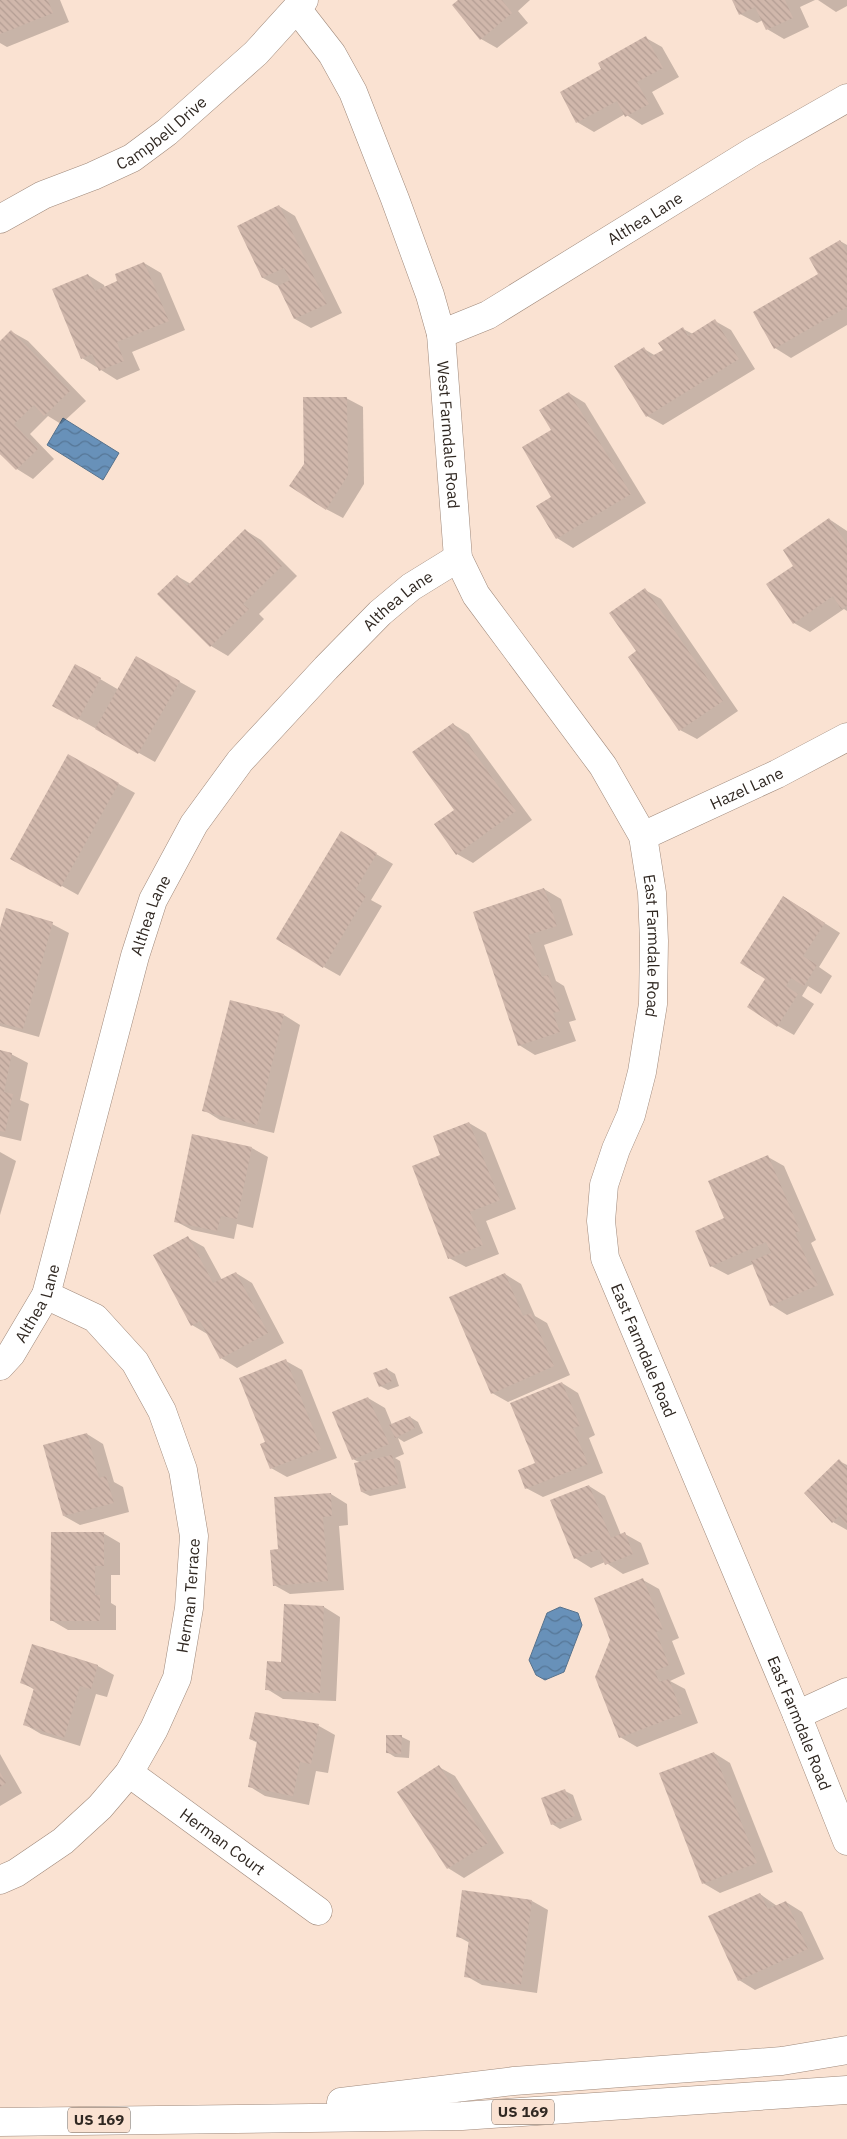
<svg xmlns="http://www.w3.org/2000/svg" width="847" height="2139" viewBox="0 0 847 2139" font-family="'IBM Plex Sans',sans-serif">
	<defs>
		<pattern id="water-waves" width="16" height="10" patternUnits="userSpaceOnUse" patternTransform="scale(1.25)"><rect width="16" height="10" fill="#6891b9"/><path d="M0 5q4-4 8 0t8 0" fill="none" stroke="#567696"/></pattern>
		<pattern id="building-back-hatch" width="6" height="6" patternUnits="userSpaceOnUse" patternTransform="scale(1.25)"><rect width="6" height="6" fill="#d0b7ab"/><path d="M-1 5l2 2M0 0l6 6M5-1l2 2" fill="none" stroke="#b39d93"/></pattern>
	</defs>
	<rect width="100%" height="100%" fill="#fae2d2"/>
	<g fill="url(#water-waves)" stroke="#57728c">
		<path d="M63 418 119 453 103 480 47 445Z"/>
		<path d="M560 1607 578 1613 582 1625 564 1672 545 1680 536 1675 529 1660 547 1613Z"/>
	</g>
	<g fill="#0003">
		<path d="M0 0H60L69 22 7 47 0 43Z"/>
		<path d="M460 0H530L518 11 528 23 497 48 481 39Z"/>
		<path d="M734 0H815L800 7 809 27 784 39 767 29 763 20 757 23 740 14Z"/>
		<path d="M818 0H847V6L836 12Z"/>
		<path d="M646 38 662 47 679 77 652 92 664 114 642 125 625 114 594 132 577 122 561 93 603 70Z"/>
		<path d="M279 206 295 216 342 313 311 328 295 319 280 287 263 278 238 226Z"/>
		<path d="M840 241 847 245V325L791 358 775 348Z"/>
		<path d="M144 263 161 273 185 330 132 352 140 370 117 380 82 358 88 275 104 285 105 288 119 282Z"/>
		<path d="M715 321 731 330 755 369 663 425 647 416 644 349 656 356 665 350 683 329 693 334Z"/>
		<path d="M12 332 28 341 86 401 61 424 48 416 30 434 54 459 33 479 17 469 0 454V343Z"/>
		<path d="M569 393 585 403 646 503 573 548 557 538 553 497V430Z"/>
		<path d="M346 398 363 407 364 484 343 518 326 509 305 464Z"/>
		<path d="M829 519 847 531V611L844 609 810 632 794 623 795 566Z"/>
		<path d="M245 530 261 540 297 576 259 614 264 619 228 656 211 646 159 594 177 576 191 584Z"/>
		<path d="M645 590 661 599 738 711 697 739 680 730 638 652Z"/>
		<path d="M137 658 196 691 155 762 54 705 76 665 119 690Z"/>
		<path d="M453 724 469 734 532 820 473 863 457 854Z"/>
		<path d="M69 756 135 793 78 895 12 858Z"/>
		<path d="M341 833 393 864 371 900 382 906 340 976 324 967Z"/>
		<path d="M544 889 561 899 573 935 544 945 556 981 564 986 576 1020 569 1022 576 1041 535 1055 519 1045 474 912Z"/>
		<path d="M784 897 840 933 819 967 832 976 821 994 808 986 802 996 814 1004 794 1035 778 1026 767 979Z"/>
		<path d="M52 924 69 933 39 1037 0 1026V933Z"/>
		<path d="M284 1015 300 1025 274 1133 220 1120 204 1110Z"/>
		<path d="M0 1051 11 1054 28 1063 20 1100 29 1104 21 1141 0 1136Z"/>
		<path d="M469 1123 486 1133 516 1209 486 1221 499 1254 466 1267 449 1258Z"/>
		<path d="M193 1135 252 1148 268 1157 253 1228 237 1224 234 1239 192 1230 175 1221Z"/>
		<path d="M0 1152 16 1161 0 1215Z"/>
		<path d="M768 1157 784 1166 816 1240 811 1243 834 1295 787 1315 771 1305 753 1264 728 1275 711 1266 726 1219Z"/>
		<path d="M188 1238 204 1247 222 1280 236 1273 252 1283 284 1343 237 1368 221 1358 209 1335 192 1325Z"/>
		<path d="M505 1274 521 1284 535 1316 547 1323 570 1375 508 1402 492 1393Z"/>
		<path d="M286 1361 302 1370 337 1458 287 1477 271 1468 266 1443Z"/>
		<path d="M387 1369 395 1374 399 1386 388 1390 380 1386Z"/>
		<path d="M562 1383 578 1393 595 1435 589 1438 603 1473 543 1497 526 1488 536 1464Z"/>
		<path d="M368 1398 385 1408 392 1425 410 1417 418 1422 423 1433 404 1442 398 1438 404 1454 395 1458 400 1461 406 1488 370 1496 362 1492 361 1463 353 1459Z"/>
		<path d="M87 1434 103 1444 114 1482 123 1487 129 1512 80 1525 64 1516Z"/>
		<path d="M839 1461 847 1465V1530L833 1522Z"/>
		<path d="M589 1486 605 1496 621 1535 625 1534 641 1543 649 1564 623 1574 605 1562 591 1568 575 1558Z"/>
		<path d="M331 1494 347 1504 348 1525 339 1526 344 1590 290 1594 274 1585 279 1551Z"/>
		<path d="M103 1533 120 1543V1575H111V1603L116 1606V1630H68L51 1620Z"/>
		<path d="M643 1580 659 1589 679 1638 672 1641 685 1674 670 1681 685 1689 698 1723 637 1747 620 1737Z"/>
		<path d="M285 1606 324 1607 340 1617 336 1701 283 1699 267 1689 282 1663Z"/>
		<path d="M33 1645 98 1666 114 1675 107 1697 96 1694 80 1746 41 1734 24 1724 35 1690 21 1682Z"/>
		<path d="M256 1713 319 1726 335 1735 328 1773 316 1771 309 1805 265 1796 249 1786 258 1743 250 1739Z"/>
		<path d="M387 1736 402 1737 410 1741 409 1758 395 1757 387 1752Z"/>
		<path d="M714 1753 730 1763 773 1872 720 1893 703 1883Z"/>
		<path d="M0 1754 22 1793 0 1806Z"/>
		<path d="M439 1767 455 1776 504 1853 464 1878 448 1868Z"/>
		<path d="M565 1791 573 1795 582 1820 560 1829 552 1824Z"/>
		<path d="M463 1891 532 1901 548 1910 537 1993 482 1985 466 1976 470 1943 457 1936Z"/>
		<path d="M760 1894 777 1906 786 1902 802 1912 824 1959 755 1990 739 1980Z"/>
	</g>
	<g fill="url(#building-back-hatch)">
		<path d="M0 0H48L53 13 0 34Z"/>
		<path d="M458 0H502L512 13 480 40 452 5Z"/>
		<path d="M732 0H785L793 18 766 30 755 7 739 15Z"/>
		<path d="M646 36 663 68 637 82 649 104 625 117 617 101 576 123 560 92 601 69 598 63Z"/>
		<path d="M279 205 327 304 294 319 278 286 290 280 284 268 262 278 237 226Z"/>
		<path d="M840 240 847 252V307L774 349 753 312 818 274 809 258Z"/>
		<path d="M144 262 169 321 117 342 124 361 99 371 92 354 81 359 52 289 88 274 95 291 117 281 115 274Z"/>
		<path d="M715 319 739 359 646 417 614 366 644 347 650 357 663 350 658 343 683 327 688 336Z"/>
		<path d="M11 330 70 391 44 416 34 405 14 424 38 449 16 470 0 454V341Z"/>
		<path d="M569 392 631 494 556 539 536 506 551 497 522 447 551 430 539 410Z"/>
		<path d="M303 397H347L348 475 326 510 289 486 304 464Z"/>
		<path d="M829 518 847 544V606L841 609 833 596 793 624 766 584 793 566 783 550Z"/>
		<path d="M245 529 282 566 243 604 249 609 210 647 157 594 177 575 187 586Z"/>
		<path d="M645 588 723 701 679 731 628 657 636 651 609 613Z"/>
		<path d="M136 656 180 681 138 754 95 729Z"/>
		<path d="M75 664 101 678 78 720 52 706Z"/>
		<path d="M453 723 516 811 456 855 434 824 454 810 412 752Z"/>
		<path d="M68 754 119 783 61 887 10 859Z"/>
		<path d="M341 831 377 853 356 889 366 896 323 968 276 939Z"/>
		<path d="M544 888 557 926 528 935 542 977 548 975 560 1011 553 1013 560 1032 518 1046 473 912Z"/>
		<path d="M783 896 825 923 803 956 817 965 804 986 791 978 786 986 798 994 777 1027 747 1007 765 979 740 963Z"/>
		<path d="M6 908 53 922 23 1029 0 1023V928Z"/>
		<path d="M230 1000 284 1014 257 1125 202 1111Z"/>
		<path d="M0 1050 12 1053 4 1092 13 1094 5 1132 0 1131Z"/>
		<path d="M469 1122 500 1200 470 1212 483 1245 448 1259 412 1166 440 1155 433 1136Z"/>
		<path d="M192 1134 252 1147 237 1219 221 1216 217 1231 174 1222Z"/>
		<path d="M768 1155 800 1231 795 1233 818 1285 770 1306 751 1261 771 1253 766 1242 710 1267 695 1231 724 1218 708 1181Z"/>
		<path d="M188 1236 213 1283 236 1272 268 1333 220 1359 200 1321 191 1326 153 1255Z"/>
		<path d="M505 1273 523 1316 531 1313 554 1366 491 1394 449 1297Z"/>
		<path d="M286 1359 321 1449 270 1469 260 1444 265 1442 239 1378Z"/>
		<path d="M387 1368 392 1381 379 1387 373 1373Z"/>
		<path d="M562 1382 580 1426 573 1428 588 1464 525 1489 518 1470 535 1463 510 1403Z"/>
		<path d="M368 1397 389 1444 352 1460 332 1412Z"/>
		<path d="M410 1416 415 1428 395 1438 389 1425Z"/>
		<path d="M87 1433 99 1478 106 1476 114 1503 63 1516 43 1445Z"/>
		<path d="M392 1455 399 1484 361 1492 354 1463Z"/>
		<path d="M839 1459 847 1468V1525L839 1516 832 1523 804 1493Z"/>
		<path d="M589 1485 611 1538 625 1532 633 1554 605 1565 599 1549 574 1559 550 1500Z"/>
		<path d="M331 1493 332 1516 323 1517 328 1581 273 1586 270 1550 278 1549 274 1497Z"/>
		<path d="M51 1532H104V1566H95V1595H100V1621H50Z"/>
		<path d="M643 1578 663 1629 656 1632 669 1665 655 1671 659 1682 669 1679 682 1714 619 1738 595 1677 610 1640 594 1598Z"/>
		<path d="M284 1604 324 1606 320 1693 265 1690 267 1661 281 1662Z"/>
		<path d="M32 1644 98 1665 91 1689 80 1686 64 1738 23 1725 34 1688 20 1683Z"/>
		<path d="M255 1712 319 1724 311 1764 300 1762 293 1796 248 1787 257 1741 249 1739Z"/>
		<path d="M386 1735H402L401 1754 386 1753Z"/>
		<path d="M714 1752 757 1863 702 1884 659 1773Z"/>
		<path d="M439 1765 488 1843 447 1869 397 1792Z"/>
		<path d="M0 1772 6 1783 0 1787Z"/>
		<path d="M565 1789 575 1816 551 1825 541 1798Z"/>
		<path d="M462 1890 532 1900 521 1985 464 1977 469 1939 456 1937Z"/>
		<path d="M760 1893 768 1909 786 1901 808 1949 738 1981 708 1916Z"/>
	</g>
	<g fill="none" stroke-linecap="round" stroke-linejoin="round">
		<g stroke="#9f897b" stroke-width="29">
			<g id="minor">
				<path id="s1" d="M297 9 332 54 353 92 395 199 430 295 441 334 458 558 476 595 603 766 643 836 652 893 654 941 653 1004 642 1072 631 1115 616 1149 604 1185 601 1221 605 1258 797 1715 847 1841"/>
				<path id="s2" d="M0 219 43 195 93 176 132 158 167 132 256 53 304 0"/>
				<path id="s3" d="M441 334 488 315 752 152 847 98"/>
				<path id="s4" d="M643 836 777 774 847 737"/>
				<path id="s5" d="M0 1366 11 1354 46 1295 135 956 153 900 194 824 240 761 326 668 380 613 411 587 458 558"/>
				<path d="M797 1715 847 1692"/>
				<path id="s6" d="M129 1773 318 1911"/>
				<path id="s7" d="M0 1880 16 1873 63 1841 100 1807 129 1773 154 1729 177 1678 189 1608 194 1536 183 1470 162 1411 135 1362 95 1318 46 1295"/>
			</g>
		</g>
		<g stroke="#9f897b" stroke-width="29">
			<g id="highway">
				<path d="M341 2102 514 2081 782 2061 847 2050"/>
				<path d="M0 2122 462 2116 847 2090"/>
			</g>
		</g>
		<use href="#minor" stroke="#fff" stroke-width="28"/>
		<use href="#highway" stroke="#fff" stroke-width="28"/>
	</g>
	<g text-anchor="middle" stroke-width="5" stroke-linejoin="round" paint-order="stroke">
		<g fill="#fae2d2" stroke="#6d6057" stroke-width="1">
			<rect x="492" y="2099.5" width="62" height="25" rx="4"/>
			<rect x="68" y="2107.5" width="62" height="25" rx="4"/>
		</g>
		<g font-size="15" font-weight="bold" fill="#302822">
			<text x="523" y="2117">US 169</text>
			<text x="99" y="2125">US 169</text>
		</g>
		<g font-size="16" fill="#302822" stroke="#fae2d2">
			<text dy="6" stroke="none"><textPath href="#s2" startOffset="184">Campbell Drive</textPath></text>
			<text dy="6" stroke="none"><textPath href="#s3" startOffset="235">Althea Lane</textPath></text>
			<text dy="6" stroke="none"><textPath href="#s1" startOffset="459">West Farmdale Road</textPath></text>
			<text dy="6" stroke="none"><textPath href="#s5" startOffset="884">Althea Lane</textPath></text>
			<text dy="6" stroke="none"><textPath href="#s4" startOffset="114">Hazel Lane</textPath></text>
			<text dy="6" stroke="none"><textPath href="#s5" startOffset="479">Althea Lane</textPath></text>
			<text dy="6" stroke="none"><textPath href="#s1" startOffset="1028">East Farmdale Road</textPath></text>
			<text dy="6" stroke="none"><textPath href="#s5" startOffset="74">Althea Lane</textPath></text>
			<text dy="6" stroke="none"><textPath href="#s1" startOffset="1448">East Farmdale Road</textPath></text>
			<text dy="6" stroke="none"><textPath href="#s7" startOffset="359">Herman Terrace</textPath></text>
			<text dy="6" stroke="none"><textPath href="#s1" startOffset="1852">East Farmdale Road</textPath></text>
			<text dy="6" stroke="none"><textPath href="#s6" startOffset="116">Herman Court</textPath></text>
		</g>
	</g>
</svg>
